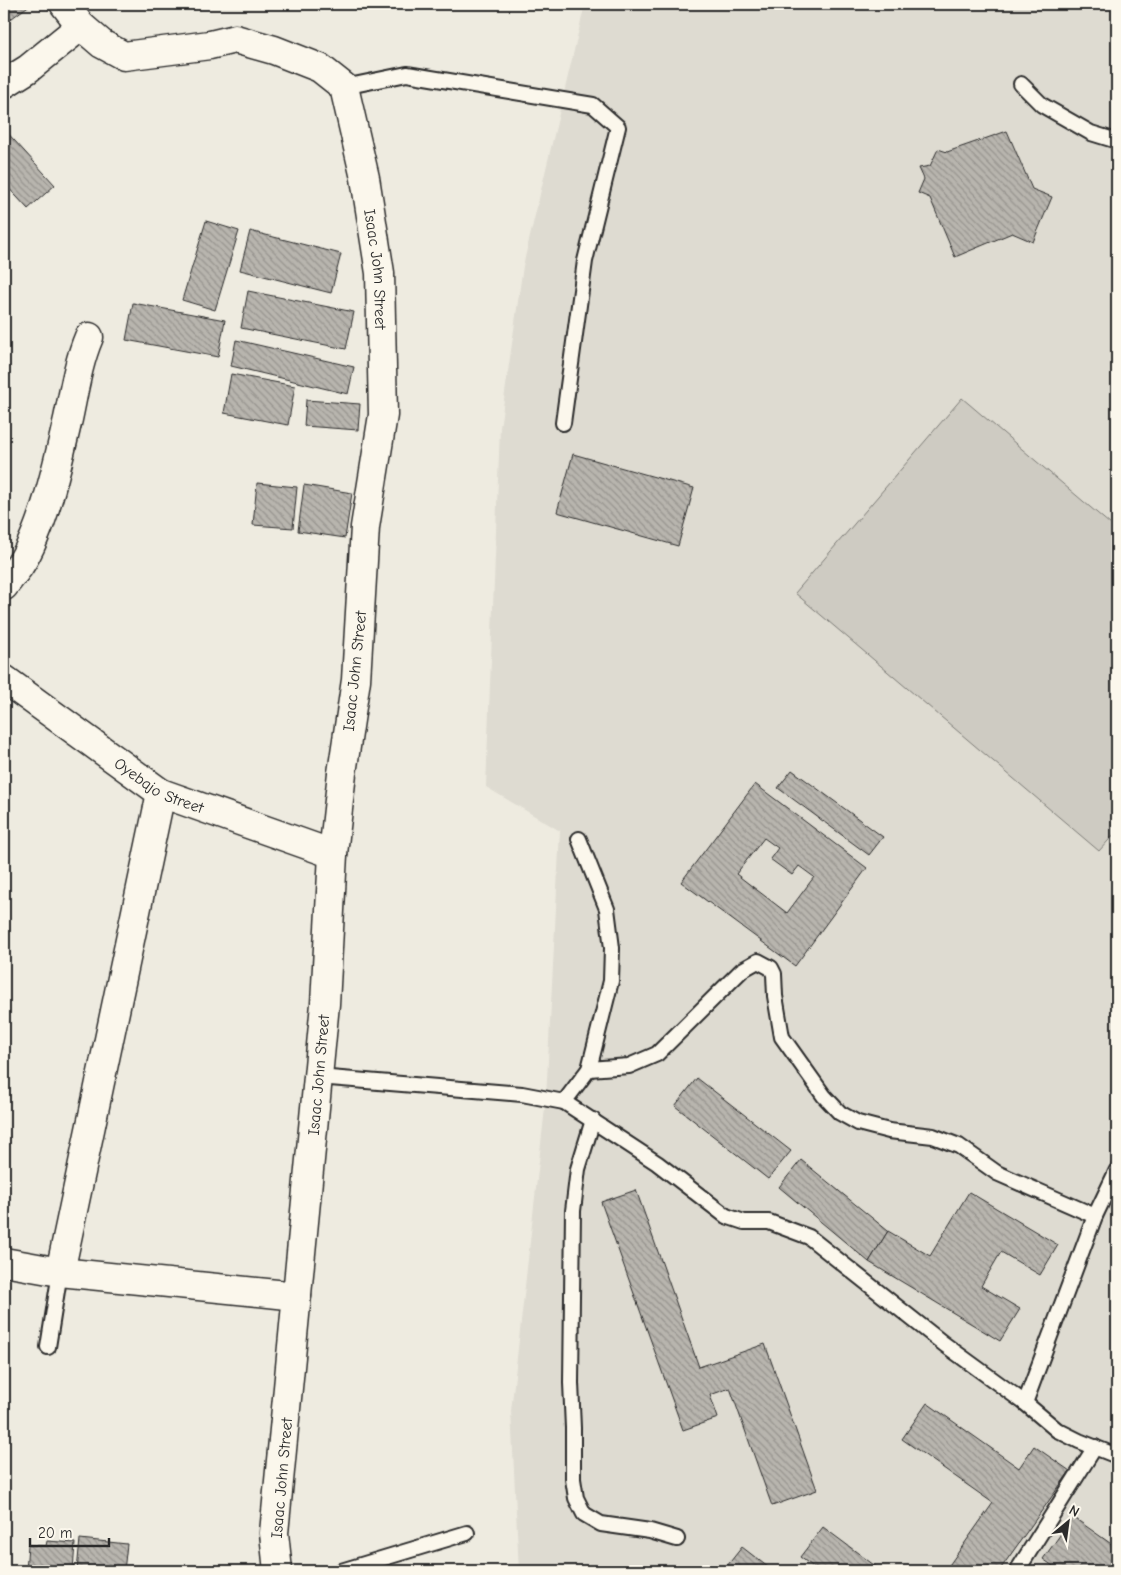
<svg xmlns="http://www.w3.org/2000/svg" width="1121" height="1575" viewBox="0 0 1121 1575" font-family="'Comic Neue',sans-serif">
	<defs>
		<pattern id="building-back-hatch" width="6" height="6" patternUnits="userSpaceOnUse" patternTransform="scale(1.25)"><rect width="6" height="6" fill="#b8b5ae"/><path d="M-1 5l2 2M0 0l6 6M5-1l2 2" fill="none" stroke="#96938e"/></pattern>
	</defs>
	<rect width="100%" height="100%" fill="#eeebe0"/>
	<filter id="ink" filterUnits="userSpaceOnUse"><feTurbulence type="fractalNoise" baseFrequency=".02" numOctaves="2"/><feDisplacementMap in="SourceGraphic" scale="10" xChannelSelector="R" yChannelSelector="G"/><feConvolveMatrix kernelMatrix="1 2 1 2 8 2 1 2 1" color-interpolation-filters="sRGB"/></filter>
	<g filter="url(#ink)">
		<path fill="#dedbd1" d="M585 4H1117V1571H519L511 1411 546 1099 560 831 486 787 500 428 523 266Z"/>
		<path fill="#cecbc2" stroke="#7c7b76" d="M962 398 1117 530V831L1099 851 795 593Z"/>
		<g fill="url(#building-back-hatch)" stroke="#2b2b2b" fill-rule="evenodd">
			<path d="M4 4H31L4 24Z"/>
			<path d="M4 129 55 185 28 209 4 183Z"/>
			<path d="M1007 131 1032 189 1052 197 1033 242 1012 233 955 257 930 198 918 193 924 179 919 168 930 166 938 149 947 152Z"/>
			<path d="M206 221 239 231 215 310 182 300Z"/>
			<path d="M250 231 341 254 331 293 240 270Z"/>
			<path d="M248 291 354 312 346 349 241 328Z"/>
			<path d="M133 303 225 320 218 357 126 340Z"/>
			<path d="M236 340 354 367 348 394 231 366Z"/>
			<path d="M231 374 295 386 288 425 224 413Z"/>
			<path d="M306 400 360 404 358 430 304 426Z"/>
			<path d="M573 454 694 488 678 546 557 512Z"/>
			<path d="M257 483 297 487 293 528 253 525Z"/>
			<path d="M304 485 352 493 345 538 298 531Z"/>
			<path d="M792 770 883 837 869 855 778 788Z"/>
			<path d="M755 784 867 868 795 966 681 882ZM764 838 778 848 770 859 792 875 799 866 814 877 787 913 736 874Z"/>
			<path d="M697 1078 791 1151 768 1179 675 1106Z"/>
			<path d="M801 1160 888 1231 869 1262 779 1187Z"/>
			<path d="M636 1190 699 1367 765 1344 817 1490 772 1506 730 1388 710 1395 718 1418 683 1430 601 1202Z"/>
			<path d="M969 1192 1058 1245 1040 1275 1001 1252 981 1286 1020 1309 1000 1341 869 1262 888 1231 930 1256Z"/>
			<path d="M927 1403 1019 1468 1034 1446 1070 1471 999 1571H945L993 1503 902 1439Z"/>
			<path d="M1073 1517 1117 1548V1571H1060L1043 1559Z"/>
			<path d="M823 1527 882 1571H819L800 1557Z"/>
			<path d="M80 1539 127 1544 124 1571H77Z"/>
			<path d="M47 1541 75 1543 73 1571H26L28 1545 46 1546Z"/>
			<path d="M742 1547 773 1571H723Z"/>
		</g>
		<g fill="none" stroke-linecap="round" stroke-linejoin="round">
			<g stroke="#2b2b2b" stroke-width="18">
				<g id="lane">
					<path d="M1021 84 1042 105 1091 133 1117 141"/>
					<path d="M344 87 407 74 593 105 618 127 585 261 563 423"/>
					<path d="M589 1069 629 1066 657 1054 742 970 758 961 771 968 774 974 775 996 782 1037 824 1096 840 1113 858 1123 889 1131 933 1136 959 1146 997 1173 1095 1216"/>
					<path d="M318 1077 522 1094 564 1102 657 1163 726 1216 744 1222H769L809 1237 944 1344 1025 1403 1057 1430 1079 1441 1117 1456"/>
					<path d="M564 1102 589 1069 611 981 612 948 607 909 579 839"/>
					<path d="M593 1120 578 1169 573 1211 571 1383 573 1428V1479L576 1498 584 1514 601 1524 650 1531 677 1539"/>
					<path d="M48 1347 60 1272"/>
					<path d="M1025 1403 1095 1216 1117 1170"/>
					<path d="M341 1571 467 1533"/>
					<path d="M1017 1571 1095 1447"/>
				</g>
			</g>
			<g stroke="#2b2b2b" stroke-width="31">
				<g id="street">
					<path id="s1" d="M64 4 81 26 102 44 124 56 210 45 235 39 274 50 320 68 344 87 365 178 380 273 383 415 365 527 356 680 342 773 333 854 325 1004 274 1533 278 1571"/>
					<path d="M4 84 28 69 81 26"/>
					<path d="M4 586C9 579 15 572 20 565 44 528 58 462 68 419 74 391 78 363 89 337"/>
					<path id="s2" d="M4 679 161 793 333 854"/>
					<path d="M4 1262 60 1272 297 1296"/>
					<path d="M60 1272 161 793"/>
				</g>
			</g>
			<use href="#lane" stroke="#fbf7ec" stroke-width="14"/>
			<use href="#street" stroke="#fbf7ec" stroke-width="28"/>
		</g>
	</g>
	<g text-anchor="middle" stroke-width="4" stroke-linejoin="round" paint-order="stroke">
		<g font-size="16" fill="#2b2b2b" stroke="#fbf7ec">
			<text dy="6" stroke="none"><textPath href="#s1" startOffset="499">Isaac John Street</textPath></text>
			<text transform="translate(354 671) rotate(-84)" y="6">Isaac John Street</text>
			<text dy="6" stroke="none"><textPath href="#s2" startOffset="189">Oyebajo Street</textPath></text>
			<text transform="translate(318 1075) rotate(-85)" y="6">Isaac John Street</text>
			<text transform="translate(281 1478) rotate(-85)" y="6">Isaac John Street</text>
		</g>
	</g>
	<rect width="1121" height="1575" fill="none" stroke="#fbf7ec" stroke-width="20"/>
	<rect x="10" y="10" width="1101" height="1555" fill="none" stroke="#2b2b2b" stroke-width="2" filter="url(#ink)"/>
	<g transform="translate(1068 1522) rotate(29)" stroke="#fbf7ec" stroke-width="4" paint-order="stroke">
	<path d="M0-4L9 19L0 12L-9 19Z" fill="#2b2b2b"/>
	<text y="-8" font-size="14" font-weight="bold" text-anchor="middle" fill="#2b2b2b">N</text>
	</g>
	<path d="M30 1538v8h79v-8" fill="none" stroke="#2b2b2b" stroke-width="2.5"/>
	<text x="38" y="1538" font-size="15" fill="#2b2b2b" stroke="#fbf7ec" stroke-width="4" paint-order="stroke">20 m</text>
</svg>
